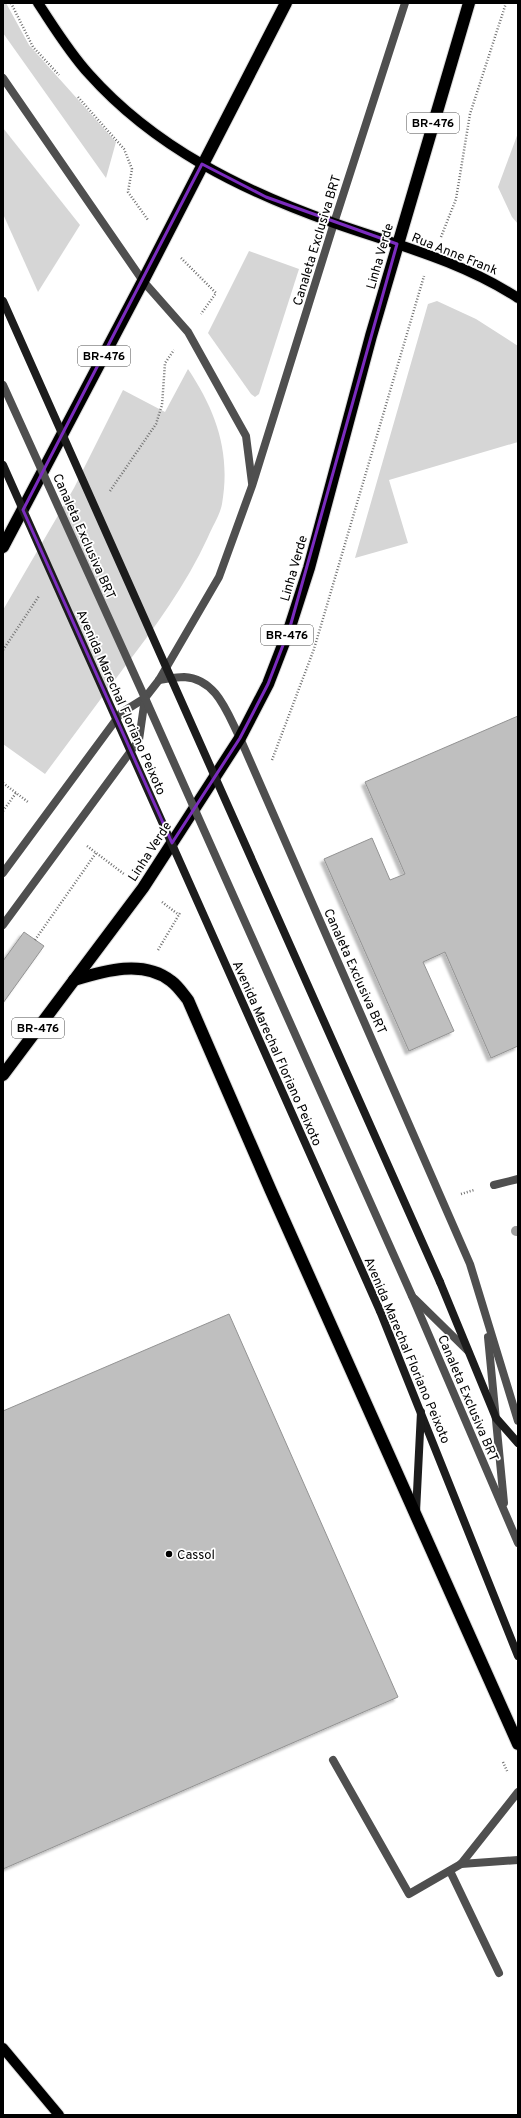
<svg xmlns="http://www.w3.org/2000/svg" width="521" height="2118" viewBox="0 0 521 2118" font-family="Overpass,sans-serif">
	<defs>
		<filter id="shadow"><feDropShadow dx="-3.5" dy="3.5" stdDeviation="1" flood-color="#0004"/></filter>
	</defs>
	<rect width="100%" height="100%" fill="#fff"/>
	<g fill="#d6d6d6">
		<path d="M3 3H6L29 45 116 142 106 178 3 33Z"/>
		<path d="M3 128 80 225 38 292 3 214Z"/>
		<path d="M518 133V224L512 217 498 187Z"/>
		<path d="M249 251 299 269 259 394 255 397 251 394 208 333Z"/>
		<path d="M437 301 476 319 518 346V442L389 480 408 543 355 558 428 304Z"/>
		<path d="M188 369C216 411 231 452 222 504 220 515 212 527 208 537 186 585 155 627 123 669 97 704 71 739 45 774L3 744V610L74 488 123 390 165 412Z"/>
	</g>
	<g fill="none" stroke-linecap="round" stroke-linejoin="round">
		<path stroke="#9d9d9d" stroke-width="10" d="M516 1231H518"/>
	</g>
	<g fill="#bfbfbf" stroke="#939393" filter="url(#shadow)">
		<path d="M518 716V1046L491 1058 445 952 423 962 454 1031 409 1051 324 859 372 838 390 880 405 874 365 782Z"/>
		<path d="M24 932 44 946 3 1003V961Z"/>
		<path d="M229 1314 398 1697 3 1869V1411Z"/>
	</g>
	<g fill="none" stroke-linecap="round" stroke-linejoin="round">
		<g stroke="#dbdbdb" stroke-width="12">
			<g id="primary">
				<path d="M38 3C54 27 69 52 89 74 154 147 243 191 334 223 397 245 461 261 518 298"/>
				<path d="M3 2048 59 2115"/>
			</g>
		</g>
		<g stroke="#dbdbdb" stroke-width="14">
			<g id="highway">
				<path d="M3 547 143 281 286 3"/>
				<path d="M74 980C104 971 143 959 171 981 178 986 183 994 188 1000L271 1191 518 1744"/>
				<path d="M3 1075 143 888 240 738 268 684 290 627 309 568 371 336 469 3"/>
			</g>
		</g>
		<g stroke="#717171" stroke-width="2.5" stroke-dasharray="1 2" stroke-linecap="butt">
			<path d="M11 3 33 47 59 75"/>
			<path d="M78 97 124 149 132 169 128 192 148 220"/>
			<path d="M441 237 456 199 470 114 506 3"/>
			<path d="M181 258 216 293 201 314"/>
			<path d="M110 491 156 424 162 405 165 363 174 350"/>
			<path d="M3 650 39 596"/>
			<path d="M272 760 314 649 424 276"/>
			<path d="M3 783 28 802"/>
			<path d="M3 811 16 793"/>
			<path d="M87 846 124 874"/>
			<path d="M162 902 179 915"/>
			<path d="M35 940 96 853"/>
			<path d="M158 950 180 913"/>
			<path d="M461 1194 474 1190"/>
			<path d="M503 1762 508 1773"/>
		</g>
		<g stroke="#4f4f4f" stroke-width="8">
			<path d="M3 78 143 281 188 332 246 436 252 483"/>
			<path d="M159 680C167 679 176 677 184 677 217 679 227 713 240 738L470 1264 518 1421"/>
			<path d="M3 873 121 713 145 698 159 680 219 577 252 486 334 223 405 3"/>
			<path d="M3 925 139 740 145 698"/>
			<path d="M412 1296 518 1543"/>
			<path d="M415 1299 468 1351"/>
			<path d="M488 1337 504 1503"/>
			<path d="M333 1760 409 1894 461 1864 518 1792"/>
			<path d="M461 1864 518 1860"/>
			<path d="M450 1871 499 1973"/>
		</g>
		<path stroke="#4f4f4f" stroke-width="8" d="M494 1185 518 1179"/>
		<g stroke="#1c1c1c" stroke-width="8">
			<path d="M440 1282 496 1418 518 1443"/>
			<path d="M380 1311 518 1656"/>
			<path d="M416 1512 421 1412"/>
		</g>
		<use href="#primary" stroke="#000" stroke-width="10"/>
		<use href="#highway" stroke="#000" stroke-width="12"/>
		<path stroke="#4f4f4f" stroke-width="8" d="M3 385 145 698 412 1296"/>
		<g stroke="#1c1c1c" stroke-width="8">
			<path d="M3 301 440 1282"/>
			<path d="M3 465 380 1311"/>
		</g>
	</g>
	<path fill="none" stroke="#7b2cbf" stroke-width="3" stroke-linejoin="round" d="M202 164 266 197 397 244 290 627 268 684 240 738 172 843 23 510Z"/>
	<circle fill="#000" stroke="#fff" stroke-width="1.5" cx="169" cy="1554" r="4"/>
	<g text-anchor="middle" stroke-width="3.5" stroke-linejoin="round" paint-order="stroke">
		<g fill="#fff" stroke="#4c4c4c" stroke-width="1">
			<rect x="407" y="113" width="52" height="20" rx="3"/>
			<rect x="78" y="346" width="52" height="20" rx="3"/>
			<rect x="261" y="625" width="52" height="20" rx="3"/>
			<rect x="12" y="1018" width="52" height="20" rx="3"/>
		</g>
		<g font-size="12" font-weight="bold" fill="#000">
			<text x="433" y="127">BR-476</text>
			<text x="104" y="360">BR-476</text>
			<text x="287" y="639">BR-476</text>
			<text x="38" y="1032">BR-476</text>
		</g>
		<g font-size="13" fill="#000" stroke="#fff">
			<text transform="translate(316 240) rotate(-73)" y="5">Canaleta Exclusiva BRT</text>
			<text transform="translate(455 253) rotate(22)" y="5">Rua Anne Frank</text>
			<text transform="translate(379 256) rotate(-74)" y="5">Linha Verde</text>
			<text transform="translate(85 536) rotate(66)" y="5">Canaleta Exclusiva BRT</text>
			<text transform="translate(293 568) rotate(-74)" y="5">Linha Verde</text>
			<text transform="translate(122 702) rotate(66)" y="5">Avenida Marechal Floriano Peixoto</text>
			<text transform="translate(149 851) rotate(-57)" y="5">Linha Verde</text>
			<text transform="translate(356 971) rotate(66)" y="5">Canaleta Exclusiva BRT</text>
			<text transform="translate(278 1053) rotate(66)" y="5">Avenida Marechal Floriano Peixoto</text>
			<text transform="translate(408 1350) rotate(67)" y="5">Avenida Marechal Floriano Peixoto</text>
			<text transform="translate(469 1398) rotate(67)" y="5">Canaleta Exclusiva BRT</text>
		</g>
		<g font-size="13" fill="#000" stroke="#fff" text-anchor="start">
			<text x="177" y="1559">Cassol</text>
		</g>
	</g>
	<rect width="521" height="2118" fill="none" stroke="#000000" stroke-width="8"/>
</svg>
